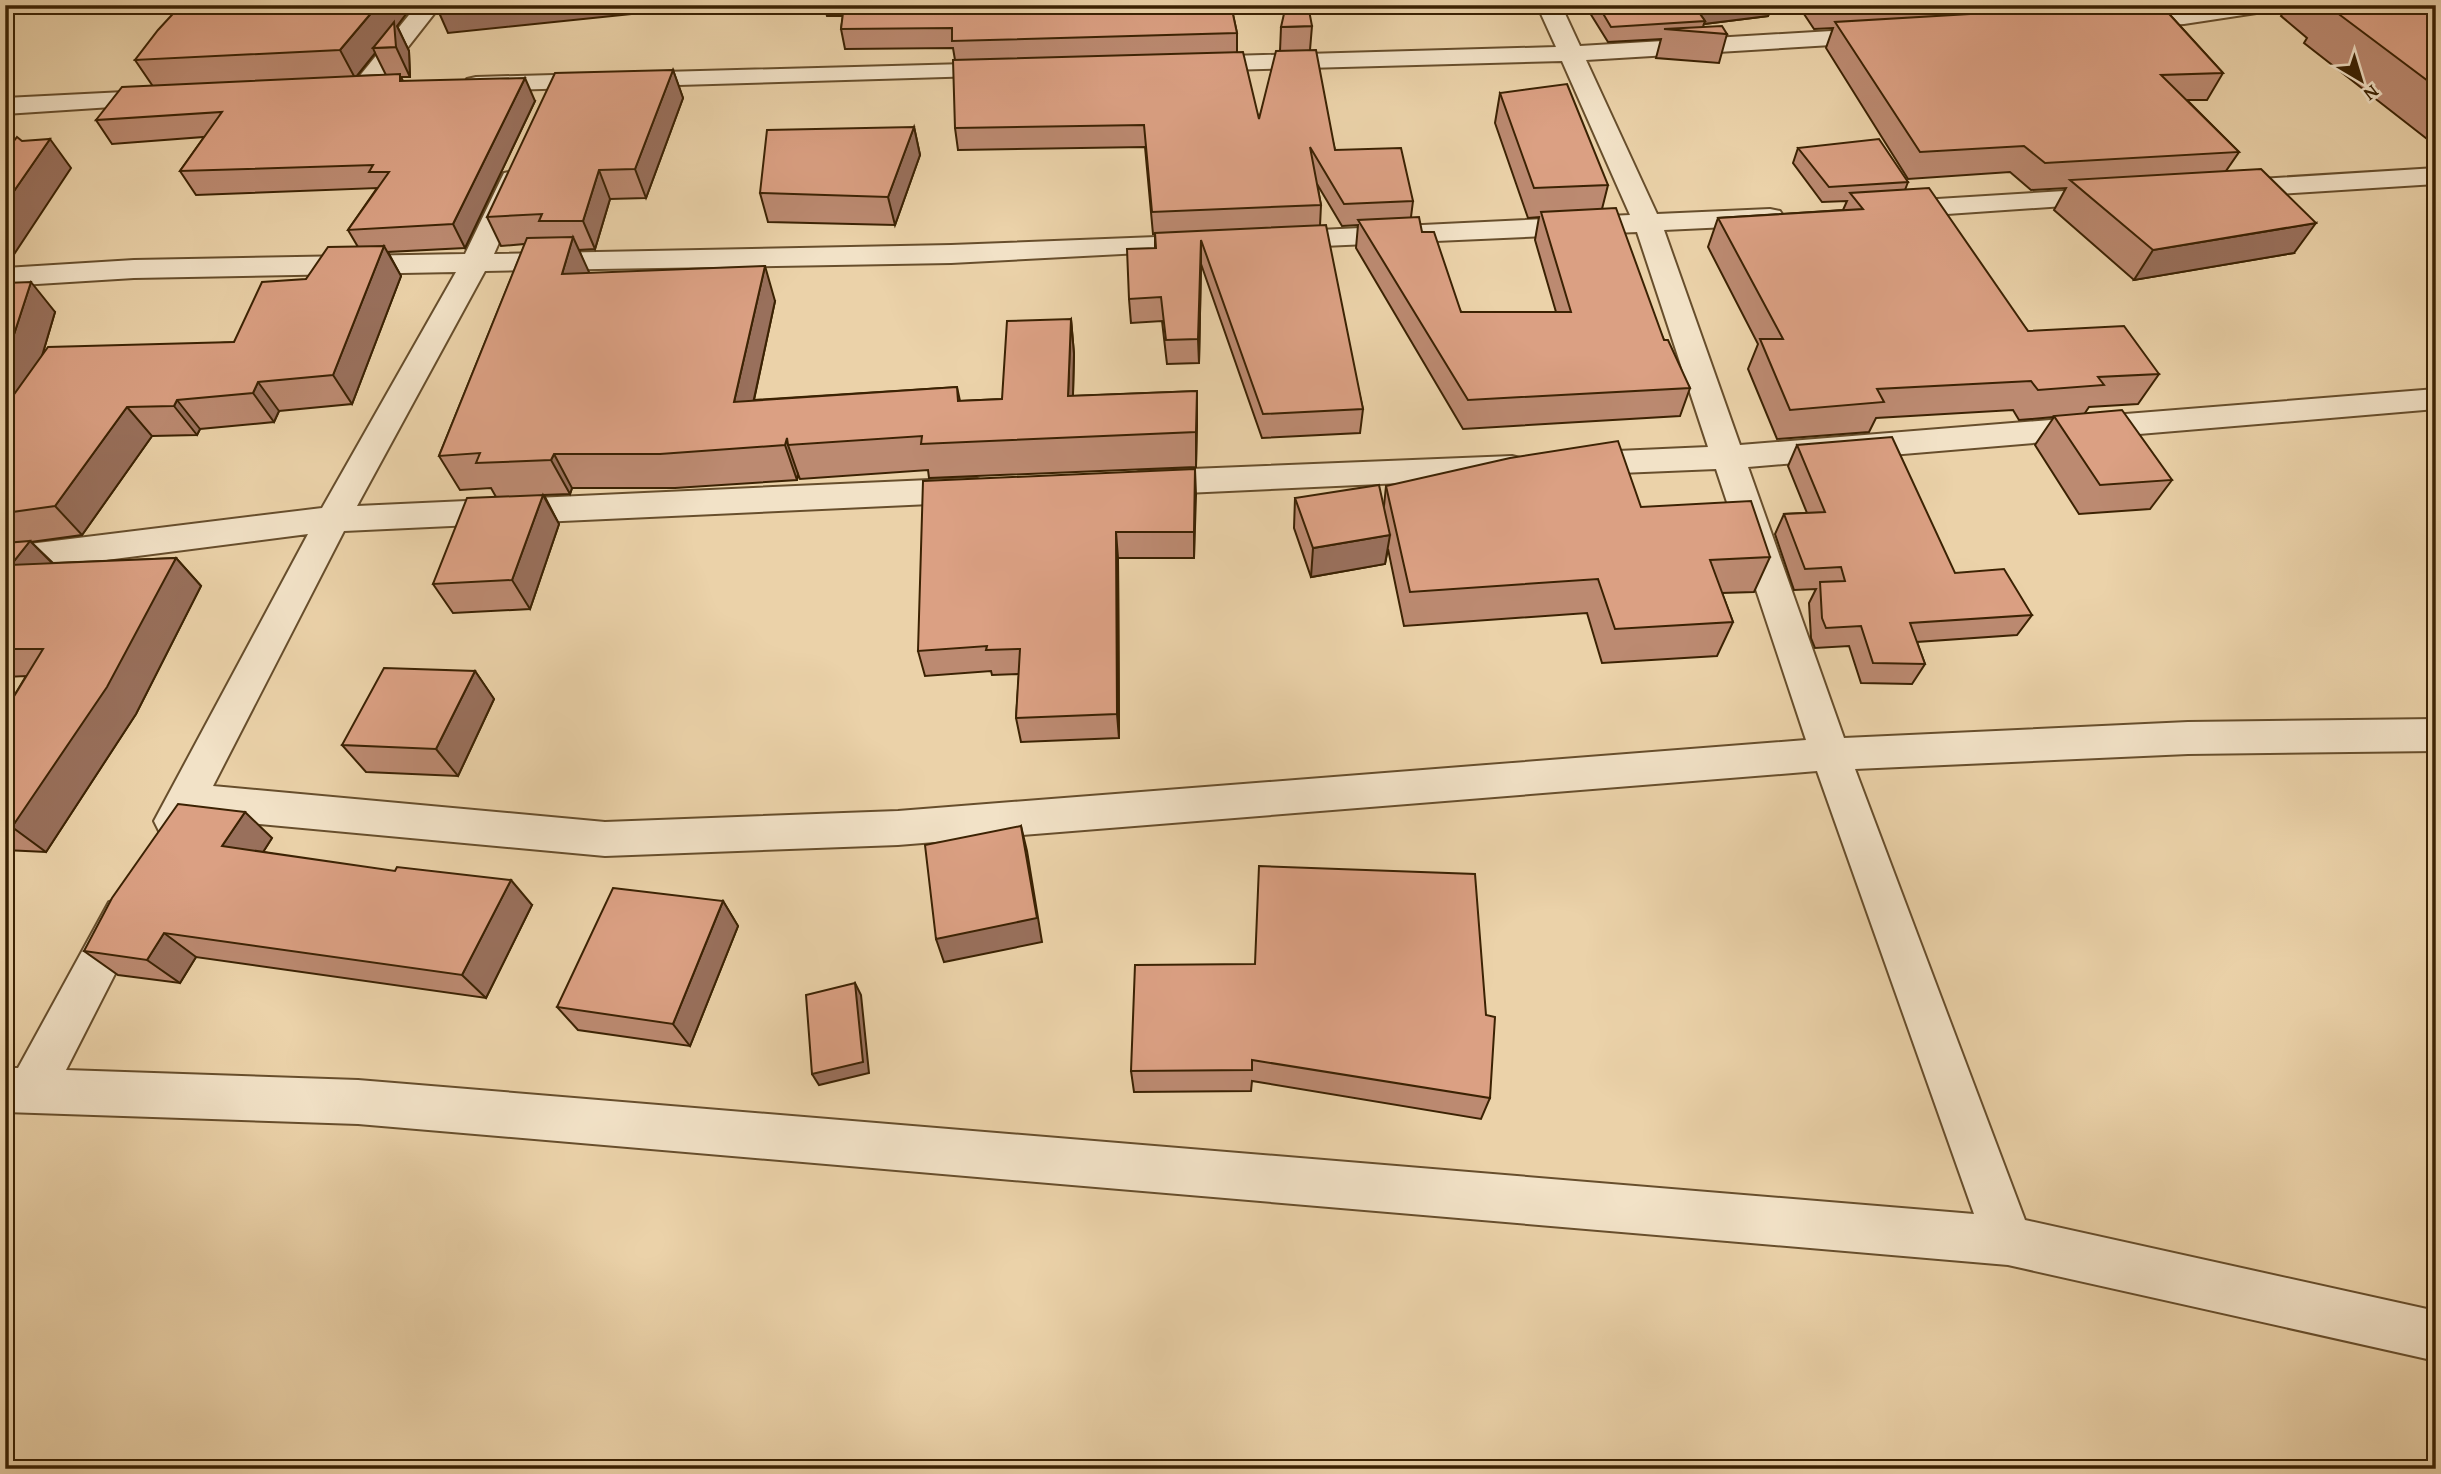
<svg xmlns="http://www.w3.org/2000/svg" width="2441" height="1474" viewBox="0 0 2441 1474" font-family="'Gentium Book Plus',serif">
	<rect width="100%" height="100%" fill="#ebd2a9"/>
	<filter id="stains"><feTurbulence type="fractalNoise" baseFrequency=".00286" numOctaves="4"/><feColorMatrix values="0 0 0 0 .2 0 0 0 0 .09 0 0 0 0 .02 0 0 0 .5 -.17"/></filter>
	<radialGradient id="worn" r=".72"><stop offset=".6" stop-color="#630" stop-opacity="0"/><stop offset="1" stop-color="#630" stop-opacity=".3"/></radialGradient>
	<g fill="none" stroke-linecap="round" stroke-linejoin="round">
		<g stroke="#674e2c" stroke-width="4">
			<g id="minor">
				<path d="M417 5H441L372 93 363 96 354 93 350 88 354 83Z"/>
				<path d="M1537 5H1561L1580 46 1881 28 1889 30 1893 35 1889 40 1881 42 1586 60 1657 214 1770 209 1780 211 1784 217 1780 223 1770 225 1664 230 1740 445 2436 389V409L1748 467 1844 738 2188 722 2436 719V751L2188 754 1855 769 2025 1220 2436 1311V1361L2008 1265 358 1124 5 1112V1068H18L109 902 124 896 139 902 145 915 66 1070 358 1080 1974 1214 1817 771 898 845 605 856 196 818 188 833 174 838 160 833 154 821 308 534 5 573V547L322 508 456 272 134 278 5 286V268L134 260 465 254 501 179 504 173 514 171 524 173 527 179 494 254 951 245 1207 235 1217 237 1221 243 1217 249 951 263 485 271 357 506 974 478 986 482 991 490 986 498 974 502 344 531 213 786 605 822 898 811 1806 740 1716 469 1572 475 1560 472 1556 464 1560 456 1572 453 1708 447 1637 232 1278 248 1268 246 1264 240 1268 234 1278 232 1630 215 1562 61 1193 71 1184 69 1181 64 1184 59 1193 57 1556 47Z"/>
				<path d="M2215 5H2275L2271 10 2263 12 2184 24 2119 28 2111 26 2107 21 2111 16 2119 14Z"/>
				<path d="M1003 63 1012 65 1015 70 1012 75 476 91 467 89 464 84 467 79 476 77Z"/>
				<path d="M164 90 173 93 177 98 173 103 5 114V98Z"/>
				<path d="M2436 168V184L2228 197 2218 195 2214 189 2218 183 2228 181Z"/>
				<path d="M2112 188 2122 190 2126 196 2122 202 1889 218 1879 216 1875 210 1879 204 1889 202Z"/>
				<path d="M1512 456 1524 459 1528 467 1524 475 1512 478 1142 495 1130 491 1125 483 1130 475 1142 471Z"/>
			</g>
		</g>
		<use href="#minor" fill="#f2e2c7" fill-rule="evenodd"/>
	</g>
	<g fill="#bc8a71" stroke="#3b2203" stroke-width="2" fill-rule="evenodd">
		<path d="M824 5H1231L1237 33V52L1259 119 1280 51 1281 27 1312 26 1310 50 1335 150 1413 201 1411 217 1422 232 1461 312H1556L1535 240 1539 217 1528 218 1495 123 1500 93 1608 185 1602 209 1664 340 1690 388 1680 416 1463 429 1356 248 1358 225 1342 226 1317 184 1321 205 1320 226 1363 409 1360 433 1262 438 1201 264 1199 363 1167 364 1162 321 1131 323 1129 299 1155 248V234H1153L1145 147 958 150 955 128V60L953 48 845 49 841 29 843 16H827Z"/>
		<path d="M1585 5H1772L1768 16 1704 24 1703 27 1727 34 1719 63 1656 58 1661 39 1608 42Z"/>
		<path d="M1798 5H2161L2223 73 2207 100H2187L2239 152 2226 171 2294 253 2134 280 2054 210 2066 188 2031 190 2010 172 1908 179 1826 48 1833 28 1814 29Z"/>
		<path d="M2288 5H2436V146L2304 43 2307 38 2281 16Z"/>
		<path d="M406 14 397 26 409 51 410 77H401L403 81 535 101 465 248 388 252 401 276 352 404 279 411 274 422 200 429 197 435 152 436 82 535 31 542 53 563 176 558 201 586 136 714 46 852 5 850V711L26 676 5 677V283L55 312 42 356 234 342 306 279 358 247 348 230 377 188 196 195 180 171 204 137 112 144 96 120 152 85 135 60ZM375 53 386 75 357 76Z"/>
		<path d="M673 70 683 98 646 198 610 199 595 249 579 250 588 273 775 301 754 400 957 387 960 401 1002 399 1071 319 1074 354 1073 396 1197 391 1196 467 929 478 928 470 800 479 798 474 797 480 675 488H572L570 494 544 495 559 524 530 609 453 613 433 584 496 497 491 488 460 490 439 456 525 244 501 246 487 217Z"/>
		<path d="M914 127 920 155 895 225 768 222 760 193Z"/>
		<path d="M1798 148 1908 182 1905 190 2028 331 2159 374 2138 404 2089 407 2085 413 2172 480 2150 509 2079 514 2035 445 2054 417 2019 420 2013 410 1876 418 1869 432 1777 439 1748 369 1758 344 1708 247 1718 218 1843 210 1847 201 1822 202 1793 163Z"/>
		<path d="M1797 445 1955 573 2032 615 2017 635 1917 642 1925 664 1912 684 1861 683 1849 646 1815 648 1811 638 1809 603 1816 589 1794 590 1775 534 1784 514 1807 513 1788 466Z"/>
		<path d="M1195 469 1194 558H1118L1119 738 1021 742 1016 718 1019 674 992 675 991 671 925 676 918 651Z"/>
		<path d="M1386 486 1641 507 1770 557 1754 592 1722 593 1733 622 1717 656 1602 663 1587 613 1404 626 1388 549 1385 564 1311 577 1294 528 1295 498 1384 506Z"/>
		<path d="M475 671 494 699 458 776 366 772 342 745Z"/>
		<path d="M272 838 263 852 532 905 486 998 196 957 180 983 118 975 84 951Z"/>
		<path d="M723 901 738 926 690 1046 578 1030 557 1007Z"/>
		<path d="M1255 964 1490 1098 1481 1119 1252 1081 1251 1091 1134 1092 1131 1071Z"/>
	</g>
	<g fill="#99705c" stroke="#3b2203" stroke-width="2">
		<path d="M378 5H406V14L397 26 409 51 410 77 396 47 373 48 375 53 355 78 340 50Z"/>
		<path d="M467 5H719L448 33 437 8Z"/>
		<path d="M1743 5H1772L1768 16 1704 24 1705 21 1698 11Z"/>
		<path d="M673 70 683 98 646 198 635 169Z"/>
		<path d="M525 78 535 101 465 248 453 224Z"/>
		<path d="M914 127 920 155 895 225 888 197Z"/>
		<path d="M50 139 71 168 7 265 5 266V204Z"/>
		<path d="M599 170 610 199 595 249 583 221Z"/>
		<path d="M2316 223 2294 253 2134 280 2153 250Z"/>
		<path d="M573 237 589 272 578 309 562 274Z"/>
		<path d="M1201 240V264L1199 363 1198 339Z"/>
		<path d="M384 246 401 276 352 404 333 375Z"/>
		<path d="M765 266 775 301 746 436 734 402Z"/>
		<path d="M31 282 55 312 7 474 5 472V362Z"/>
		<path d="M1071 319 1074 354 1072 431 1068 396Z"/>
		<path d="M258 382 279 411 274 422 253 393Z"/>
		<path d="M1197 391V426L1196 467V432Z"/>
		<path d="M177 400 200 429 197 435 174 406Z"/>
		<path d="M127 407 152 436 82 535 55 506Z"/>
		<path d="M787 438 788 445 798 474 797 480 785 445Z"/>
		<path d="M554 454 572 488 570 494 551 460Z"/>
		<path d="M1195 469 1196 495 1194 558V532Z"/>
		<path d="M543 495 559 524 530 609 512 580Z"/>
		<path d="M1116 532 1118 558 1119 738 1117 714Z"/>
		<path d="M1390 535 1385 564 1311 577 1313 548Z"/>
		<path d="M30 541 58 569 11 565Z"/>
		<path d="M176 558 201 586 136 714 46 852 12 827Z"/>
		<path d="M475 671 494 699 458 776 436 749Z"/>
		<path d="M245 812 272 838 251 871 222 846Z"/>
		<path d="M1021 826 1027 851 1042 942 944 962 936 939Z"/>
		<path d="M511 880 532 905 486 998 462 975Z"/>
		<path d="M723 901 738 926 690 1046 673 1024Z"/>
		<path d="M164 933 196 957 180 983 147 960Z"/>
		<path d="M855 983 861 995 869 1073 819 1085 812 1074Z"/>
	</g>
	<g fill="#dba083" stroke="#3b2203" stroke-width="2">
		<path d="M181 5H378L340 50 135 60 158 30Z"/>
		<path d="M439 5H467L437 8Z"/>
		<path d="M844 5H1231L1237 33 952 41V28L841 29Z"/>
		<path d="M1286 5H1308L1312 26 1281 27Z"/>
		<path d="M1598 5H1743L1698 11 1705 21 1611 27Z"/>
		<path d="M2121 5H2161L2223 73 2161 75 2239 152 2045 163 2024 146 1920 152 1835 22Z"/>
		<path d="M2336 5H2436V87L2328 6Z"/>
		<path d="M394 22 396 47 373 48Z"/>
		<path d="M1722 26 1727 34 1664 29Z"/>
		<path d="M1316 50 1335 150 1401 148 1413 201 1344 204 1310 147 1321 205 1152 212 1144 125 955 128 953 60 1243 52 1259 119 1276 51Z"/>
		<path d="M673 70 635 169 599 170 583 221H539L542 214 487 217 555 73Z"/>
		<path d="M400 74V81L525 78 453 224 348 230 389 172H369L373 165 180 171 222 112 96 120 122 87Z"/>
		<path d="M1567 84 1608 185 1534 188 1500 93Z"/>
		<path d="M914 127 888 197 760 193 767 130Z"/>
		<path d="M17 137 22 141 50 139 5 204V143L13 142Z"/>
		<path d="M1879 139 1908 182 1829 187 1798 148Z"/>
		<path d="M2261 169 2316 223 2153 250 2070 180Z"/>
		<path d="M1929 188 2028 331 2124 326 2159 374 2098 377 2104 385 2038 390 2031 381 1877 389 1884 402 1790 410 1760 339H1783L1718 218 1863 209 1850 193Z"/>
		<path d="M1616 208 1664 340H1668L1690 388 1468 400 1358 220 1419 217 1422 232H1434L1461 312H1571L1541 212Z"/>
		<path d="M1326 225 1363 409 1263 414 1201 240 1198 339 1166 340 1161 297 1129 299 1127 249 1156 248 1155 233Z"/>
		<path d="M573 237 562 274 765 266 734 402 957 387 958 401 1002 399 1007 321 1071 319 1068 396 1197 391 1196 432 921 444 922 436 788 445 787 438 785 445 660 454H554L551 460 476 463 480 453 439 456 527 238Z"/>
		<path d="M384 246 333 375 258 382 253 393 177 400 174 406 127 407 55 506 5 513V407L48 347 234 342 262 282 306 279 328 247Z"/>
		<path d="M31 282 5 362V283Z"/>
		<path d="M2122 410 2172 480 2100 485 2054 416Z"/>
		<path d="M1892 437 1955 573 2004 569 2032 615 1910 623 1925 664 1873 663 1861 626 1826 628 1822 618 1820 582 1845 581 1841 567 1805 569 1784 514 1825 512 1797 445Z"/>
		<path d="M1618 441 1641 507 1751 501 1770 557 1710 560 1733 622 1615 629 1598 579 1410 592 1386 486 1510 458Z"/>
		<path d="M1195 469 1194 532H1116L1117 714 1016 718 1020 649 986 650 987 646 918 651 923 481Z"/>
		<path d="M1379 485 1390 535 1313 548 1295 498Z"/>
		<path d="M543 495 512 580 433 584 467 498Z"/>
		<path d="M30 541 11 565 176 558 107 687 12 827H5V711L43 649H5V543Z"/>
		<path d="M384 668 475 671 436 749 342 745Z"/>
		<path d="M178 804 245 812 222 846 395 871 397 867 511 880 462 975 164 933 147 960 84 951 112 898Z"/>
		<path d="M1021 826 1037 918 936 939 925 845Z"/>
		<path d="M1259 866 1475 874 1486 1015 1495 1017 1490 1098 1252 1060V1070L1131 1071 1135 965 1255 964Z"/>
		<path d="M613 888 723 901 673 1024 557 1007Z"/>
		<path d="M855 983 863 1062 812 1074 806 995Z"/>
	</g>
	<rect width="2441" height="1474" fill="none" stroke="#ebd2a9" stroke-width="28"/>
	<rect x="7" y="7" width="2427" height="1460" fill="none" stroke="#3b2203" stroke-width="3.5"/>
	<rect x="14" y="14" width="2413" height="1446" fill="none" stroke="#3b2203" stroke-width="2"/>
	<g transform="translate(2361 80) rotate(142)" stroke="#f2e2c7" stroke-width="5" paint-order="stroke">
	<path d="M0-5L12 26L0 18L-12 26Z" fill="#3b2203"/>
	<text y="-10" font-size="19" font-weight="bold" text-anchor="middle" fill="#3b2203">N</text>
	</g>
	<rect width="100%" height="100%" filter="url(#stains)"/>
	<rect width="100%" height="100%" fill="url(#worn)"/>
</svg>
